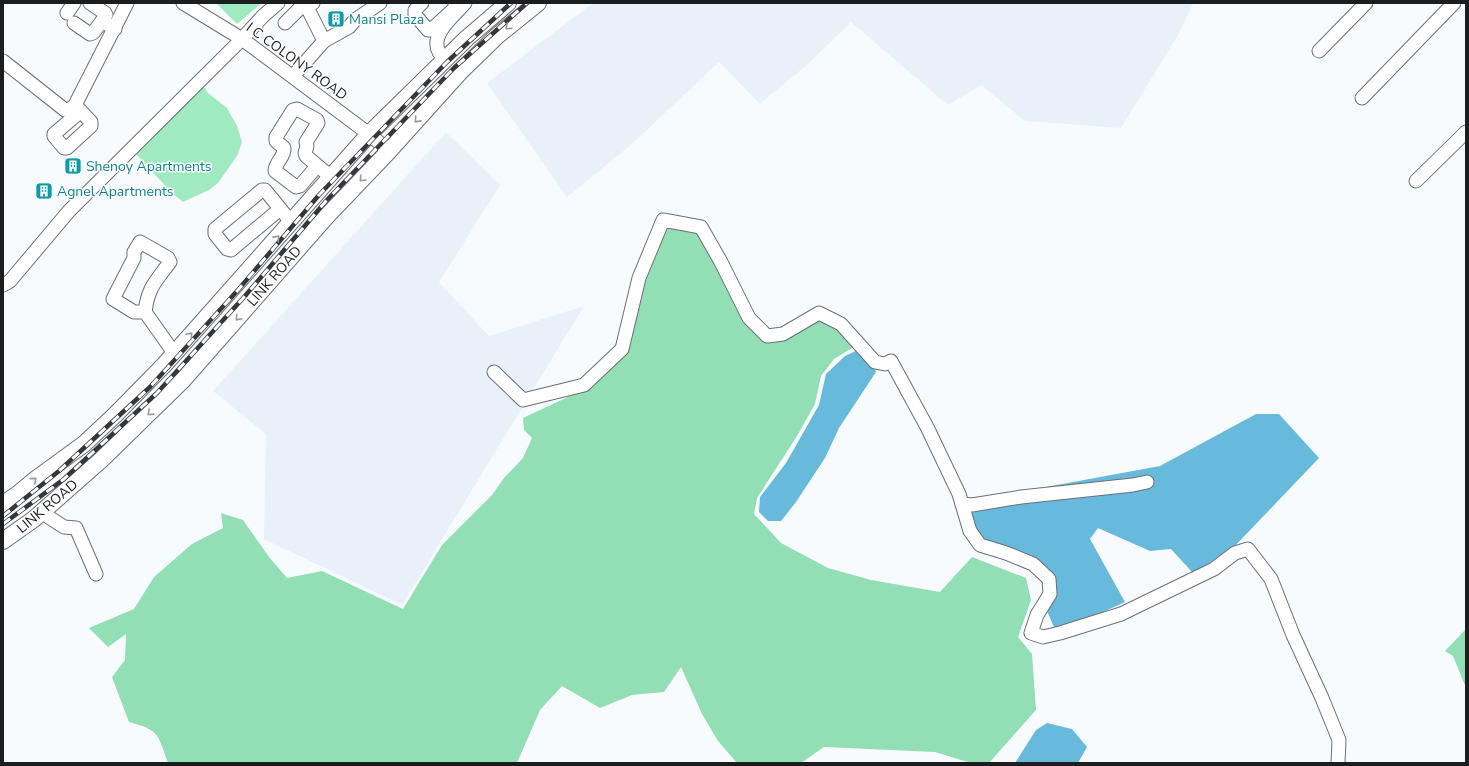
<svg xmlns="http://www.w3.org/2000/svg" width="1469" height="766" viewBox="0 0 1469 766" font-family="'Nunito Sans',sans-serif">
	<rect width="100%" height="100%" fill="#f8fbfe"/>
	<g fill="#e9f0fa">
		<path d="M593 3H1193L1178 35 1121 128 1025 121 981 85 948 105 851 22 808 64 760 104 719 62 632 144 567 197 487 83Z"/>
		<path d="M446 132 500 185 439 282 489 336 584 306 402 605 264 539 266 434 213 391Z"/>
	</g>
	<g fill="#a0eac2">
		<path d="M216 3H262L237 24Z"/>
		<path d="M202 84 208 93 227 108 237 126 242 142 237 156 218 183 209 190 183 202 173 194 136 154Z"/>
	</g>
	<g fill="#92deb5">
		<path d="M665 224 699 231 765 340 819 317 841 328 852 342V348L834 359 821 376 815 404 797 436 757 498 754 514 781 543 828 568 871 580 940 592 972 557 1026 578 1031 600 1018 637 1032 654 1036 710 989 763H971L935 752 824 747 801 763H737L718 741 702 714 681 667 664 692 632 695 600 708 562 686 540 710 517 763H168C158 735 160 730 129 722L112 677 125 660 126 634 108 647 89 628 134 609 154 577 192 544 223 528 221 513 243 520 269 557 287 578 322 571 403 609 442 545 492 495 504 478 523 458 532 438 524 430 523 418 587 388 626 348 642 276Z"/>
		<path d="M1466 629V688L1453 656 1445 651Z"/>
	</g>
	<g fill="#67badc">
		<path d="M860 349 874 366 876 372 839 428 825 458 796 502 781 521H768L759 512 760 497 786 463 819 405 826 374 845 356Z"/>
		<path d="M1256 414H1279L1319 458 1231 550 1193 573 1171 549 1150 551 1098 528 1090 539 1125 602 1094 616 1054 627 1047 611 1041 564 1008 547 979 538 970 514 996 501 1046 487 1160 466Z"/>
		<path d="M1047 723 1072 729 1087 747 1078 763H1015L1036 730Z"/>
	</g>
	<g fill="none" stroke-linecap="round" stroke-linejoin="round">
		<g stroke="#6c6f74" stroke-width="15">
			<g id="minor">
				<path d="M90 3 105 13 106 15 102 21 115 29"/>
				<path d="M183 3 242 39 369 134 389 151"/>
				<path d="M422 3 415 10V15L428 30H431L455 8V3"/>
				<path d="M67 13 74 3"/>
				<path d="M74 23 90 34 93 33 102 21"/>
				<path d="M285 23 300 8 313 3"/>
				<path d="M324 41 349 27 355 20 380 3"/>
				<path d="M1319 51 1366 3"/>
				<path d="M445 59C443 57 440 54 439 52 429 34 456 14 465 3"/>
				<path d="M3 61 65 110 70 109 75 105 127 3"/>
				<path d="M293 76 324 41 305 3"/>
				<path d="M1362 98 1454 3"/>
				<path d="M75 105 91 122V126L67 148H64L54 136V134L81 111"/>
				<path d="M317 166 300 186 296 187 275 171C275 162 285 157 284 148L276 141V137L293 110 297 109 317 120 318 123 306 142 307 146 305 153 306 156 331 177"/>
				<path d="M1416 181 1466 132"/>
				<path d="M280 209 231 250 227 249 215 234V229L262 190H265L291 222"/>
				<path d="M3 285 10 281 69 211 242 39 263 16 278 3"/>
				<path d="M145 312C148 287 156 281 170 262L168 258 140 242 134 252V258L113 299 134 312H145L174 353"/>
				<path d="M494 372 523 400 584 385 622 349 639 278 663 220 701 227 721 262 749 318 767 336 783 334 819 313 841 324 875 362 885 364 891 361 927 427 959 494 970 531 980 545 1006 553 1033 564 1049 579 1050 594 1037 615 1031 633 1043 637 1060 633 1121 614 1214 569 1235 553 1248 549 1271 579 1293 635 1322 698 1339 740 1338 763"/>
				<path d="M962 504 972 505 1021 497 1133 485 1147 482"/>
				<path d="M41 512 64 527 76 528 96 574"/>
			</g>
		</g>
		<g stroke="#6c6f74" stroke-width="18">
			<g id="major">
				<path d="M3 504 18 494 36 479 84 444 116 414 165 364 369 134 467 38 508 3"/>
				<path d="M3 541 34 519 101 460 183 380 326 217 389 151 461 71 497 36 538 3"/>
			</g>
		</g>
		<use href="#minor" stroke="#fff" stroke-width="13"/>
		<use href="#major" stroke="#fff" stroke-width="16"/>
		<g stroke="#353739" stroke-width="4.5">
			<g id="rail">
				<path d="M3 516 59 471 150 387 238 290 319 195 447 62 511 3"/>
				<path d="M3 524 64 479 157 393 245 296 326 201 454 68 527 3"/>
			</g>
		</g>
		<use href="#rail" stroke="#fff" stroke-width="3" stroke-dasharray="9" stroke-linecap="butt"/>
	</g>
	<defs><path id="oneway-chevron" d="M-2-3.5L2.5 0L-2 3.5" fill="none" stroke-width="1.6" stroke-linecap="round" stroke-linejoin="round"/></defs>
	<g stroke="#99999a">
		<use href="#oneway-chevron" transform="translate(508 27) rotate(140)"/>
		<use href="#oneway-chevron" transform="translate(417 120) rotate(132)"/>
		<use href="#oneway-chevron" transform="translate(362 179) rotate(133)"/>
		<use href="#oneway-chevron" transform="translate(277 238) rotate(-48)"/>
		<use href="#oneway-chevron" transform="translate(238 318) rotate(131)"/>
		<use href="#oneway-chevron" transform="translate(190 335) rotate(-49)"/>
		<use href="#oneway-chevron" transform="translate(150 413) rotate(136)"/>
		<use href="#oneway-chevron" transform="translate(34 480) rotate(-40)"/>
	</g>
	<defs>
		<g id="building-square" transform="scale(0.9)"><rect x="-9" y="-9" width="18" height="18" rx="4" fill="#0f9aa8" stroke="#fff"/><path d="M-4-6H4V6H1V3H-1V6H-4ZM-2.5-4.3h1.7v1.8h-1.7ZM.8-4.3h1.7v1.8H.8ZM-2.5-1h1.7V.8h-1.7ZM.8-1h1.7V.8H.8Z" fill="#fff"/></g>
	</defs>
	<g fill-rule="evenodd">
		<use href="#building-square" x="336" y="19"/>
		<use href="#building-square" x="73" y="166"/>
		<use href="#building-square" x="44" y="191"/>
	</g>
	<g text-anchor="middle" stroke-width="3" stroke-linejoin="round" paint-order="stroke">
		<g font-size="14" fill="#0d838f" stroke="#fff" text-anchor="start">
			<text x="349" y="24">Mansi Plaza</text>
			<text x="86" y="171">Shenoy Apartments</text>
			<text x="57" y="196">Agnel Apartments</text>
		</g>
		<g font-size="14" fill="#1c1d1f" stroke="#fff">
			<text transform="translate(297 61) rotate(36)" y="5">I C COLONY ROAD</text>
			<text transform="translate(274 276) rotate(-49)" y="5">LINK ROAD</text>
			<text transform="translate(47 506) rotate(-40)" y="5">LINK ROAD</text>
		</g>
	</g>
	<rect width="1469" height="766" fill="none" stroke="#1c1d1f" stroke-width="8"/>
</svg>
